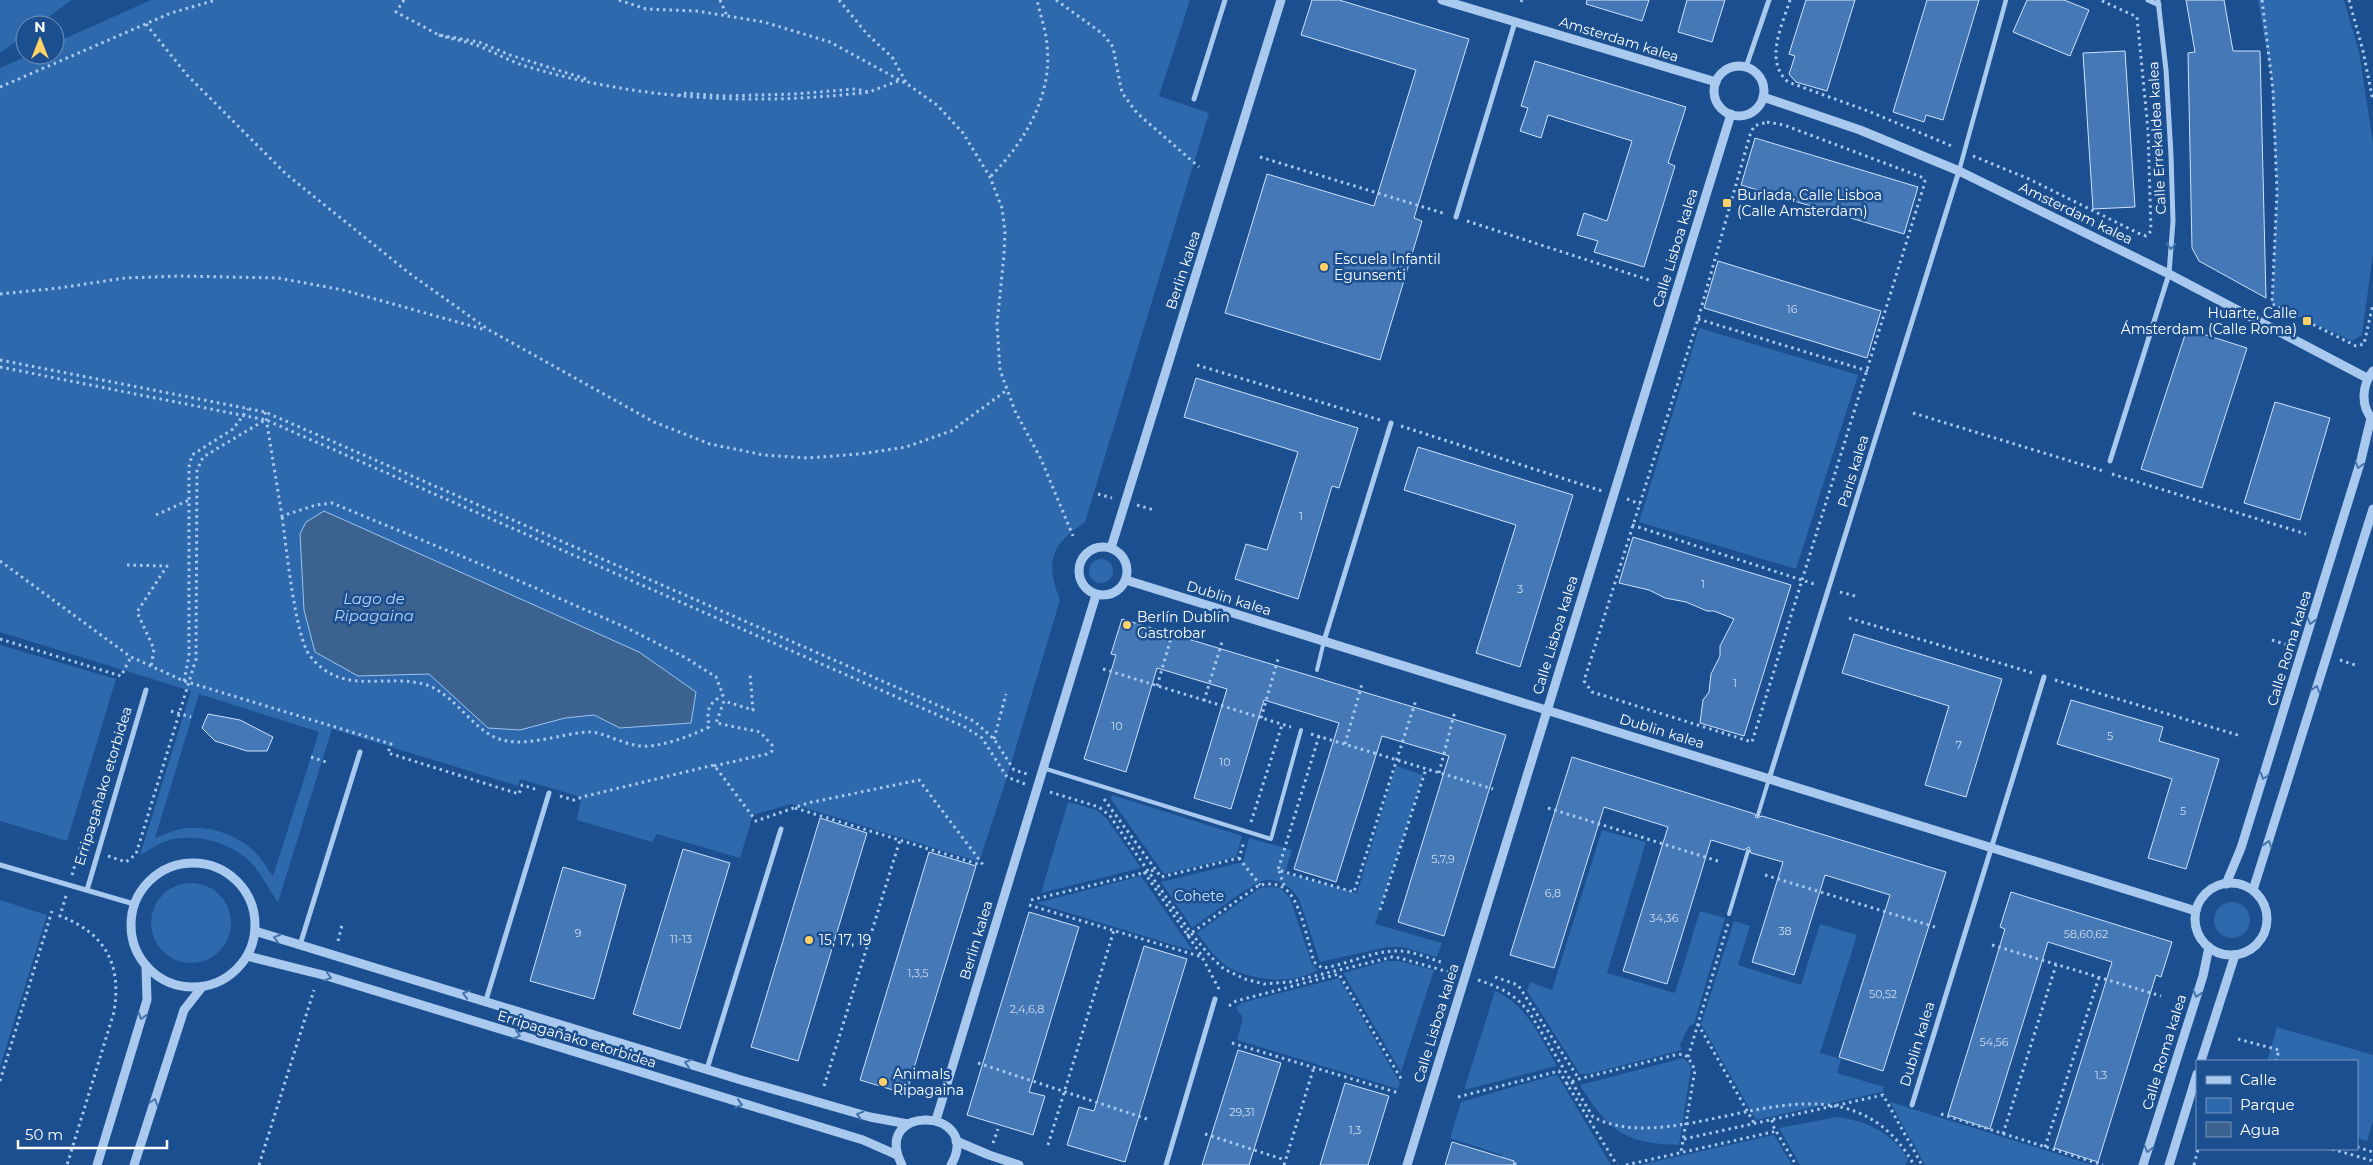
<svg xmlns="http://www.w3.org/2000/svg" width="2373" height="1165" viewBox="0 0 2373 1165" font-family="Montserrat,sans-serif">
	<rect width="100%" height="100%" fill="#1b4f8f"/>
	<g fill="#2e69ad" fill-rule="evenodd">
		<path d="M0 0H71L38 25H25V35L0 53Z"/>
		<path d="M151 0H1190L1159 96 1209 113 1085 522C1051 545 1045 561 1060 600L1007 777 979 862 799 806 791 804 753 815 740 858 657 834 652 842 577 820 581 797 520 779 518 786 332 729 278 902C270 891 263 878 255 867 237 845 202 834 174 839 162 841 151 849 140 855L191 691 0 632V68L29 55H55V43ZM199 694 319 732 273 876C267 869 263 860 257 854 237 833 202 822 173 831 167 833 161 836 155 838Z"/>
		<path d="M2258 0H2344L2359 52 2373 143V253L2362 335 2352 341 2272 304 2277 192 2271 75Z"/>
		<path d="M1699 328 1858 375 1796 569 1639 522Z"/>
		<circle cx="1101" cy="571" r="12"/>
		<path d="M0 645 116 679 67 841 0 821Z"/>
		<path d="M1396 766 1423 775 1375 924 1442 943 1437 957 1402 947H1387L1320 962 1299 899C1292 888 1281 879 1267 880 1253 881 1206 919 1192 928L1161 882 1243 862 1249 838 1292 850 1285 873 1357 893Z"/>
		<path d="M1112 795 1242 836 1236 857 1164 874 1111 799Z"/>
		<path d="M1068 802 1097 810 1107 819 1141 868 1041 893Z"/>
		<path d="M1602 830 1646 842 1607 973 1675 993 1700 911 1725 918 1694 1024 1689 1026 1680 1045 1682 1050 1589 1074H1580L1527 991 1530 982 1552 990Z"/>
		<path d="M1141 876 1193 951 1036 903Z"/>
		<circle cx="191" cy="923" r="40"/>
		<path d="M1269 887 1280 888 1290 898 1312 964 1318 970C1293 985 1253 981 1228 967 1215 959 1206 944 1197 933L1260 888Z"/>
		<path d="M0 900 47 915 0 1067Z"/>
		<circle cx="2232" cy="920" r="18"/>
		<path d="M1734 921 1750 926 1738 965 1801 985 1820 924 1857 935 1820 1053 1841 1059 1837 1073 1884 1087 1882 1092 1756 1120 1701 1024Z"/>
		<path d="M1386 961H1399L1434 970 1401 1072 1343 973Z"/>
		<path d="M1339 978 1400 1083 1398 1089 1237 1040 1243 1018 1236 1008 1241 1003Z"/>
		<path d="M1495 991C1527 1005 1540 1037 1557 1066L1464 1090Z"/>
		<path d="M2277 1027 2373 1055V1121L2367 1141 2357 1138V1061H2267Z"/>
		<path d="M1683 1058 1688 1062 1691 1068 1679 1145C1623 1143 1609 1131 1580 1085Z"/>
		<path d="M1555 1075 1558 1076 1611 1165H1499L1502 1155 1450 1138 1461 1102Z"/>
		<path d="M1890 1102 2093 1165H1925Z"/>
		<path d="M1837 1117C1867 1121 1893 1133 1908 1160L1905 1165H1800L1779 1128Z"/>
		<path d="M1774 1135 1792 1165H1639Z"/>
	</g>
	<path fill="#3c6290" stroke="#9cc4f0" d="M324 511 639 652 696 692 691 723 620 728 594 715 565 718 520 730 488 728 429 674 358 676 315 652 304 610 300 534 306 522Z"/>
	<g fill="#4478b7" stroke="#cfe3fa">
		<path d="M1312 0H1339L1469 39 1414 218 1422 221 1380 360 1225 313 1267 174 1374 206 1416 70 1301 35Z"/>
		<path d="M1587 0H1649L1642 21 1586 4Z"/>
		<path d="M1687 0H1725L1712 42 1678 32Z"/>
		<path d="M1806 0H1855L1827 91 1796 82 1789 74 1795 56 1789 54Z"/>
		<path d="M1927 0H1979L1943 120 1926 115 1924 122 1893 112Z"/>
		<path d="M2027 0H2064L2089 10 2070 56 2013 32Z"/>
		<path d="M2186 0H2224L2233 51H2260L2266 298 2199 261 2192 248 2188 53 2195 52Z"/>
		<path d="M2125 51 2135 207 2093 209 2083 53Z"/>
		<path d="M1535 61 1686 107 1668 163 1675 166 1644 267 1594 252 1598 241 1577 235 1584 213 1607 221 1632 141 1548 115 1541 138 1520 131 1528 108 1521 106Z"/>
		<path d="M1755 138 1918 187 1904 234 1741 185Z"/>
		<path d="M1718 261 1881 311 1867 358 1704 308Z"/>
		<path d="M2187 329 2247 348 2202 488 2141 469Z"/>
		<path d="M1196 378 1358 428 1339 488 1332 486 1298 599 1235 579 1246 544 1267 550 1298 452 1184 417Z"/>
		<path d="M2275 402 2330 418 2300 520 2244 503Z"/>
		<path d="M1418 447 1573 495 1520 667 1476 653 1516 525 1404 490Z"/>
		<path d="M1633 537 1791 585 1744 736 1700 723 1703 700 1709 692 1711 674 1720 656V646L1734 619 1714 611H1707L1686 602 1665 598 1649 590 1619 583Z"/>
		<path d="M1122 619 1506 735 1444 936 1398 922 1449 756 1382 736 1336 882 1294 869 1339 723 1264 700 1231 809 1194 798 1227 689 1157 668 1126 772 1084 759 1116 655 1111 654Z"/>
		<path d="M1854 634 2002 679 1966 797 1925 785 1949 706 1842 673Z"/>
		<path d="M2071 700 2163 727 2159 741 2219 759 2186 869 2148 858 2172 779 2057 744Z"/>
		<path d="M208 714 240 720 273 737 267 751H247L215 741 202 728Z"/>
		<path d="M1572 757 1755 814 1756 818 1762 816 1946 872 1883 1071 1839 1057 1890 895 1825 875 1794 975 1752 962 1783 862 1751 853 1749 847 1744 850 1711 840 1667 984 1623 971 1668 827 1604 807 1554 968 1510 955Z"/>
		<path d="M820 818 867 833 798 1061 751 1047Z"/>
		<path d="M683 849 730 863 680 1029 633 1014Z"/>
		<path d="M929 852 976 866 906 1094 860 1080Z"/>
		<path d="M563 867 626 885 594 999 530 981Z"/>
		<path d="M2011 892 2172 942 2161 977 2156 975 2098 1162 2054 1148 2112 962 2048 942 1990 1129 1948 1115 2005 929 2000 927Z"/>
		<path d="M1029 912 1079 927 1029 1092 1045 1096 1033 1135 967 1115Z"/>
		<path d="M1144 946 1187 959 1125 1162 1067 1145 1079 1107 1094 1111Z"/>
		<path d="M1238 1050 1281 1063 1249 1165H1202Z"/>
		<path d="M1345 1083 1389 1096 1368 1165H1320Z"/>
		<path d="M1452 1142 1514 1161V1165H1445Z"/>
	</g>
	<g fill="none" stroke-linecap="round" stroke-linejoin="round">
		<g stroke="#a9c9ee" stroke-width="3" stroke-dasharray="2.5 4" stroke-linecap="butt">
			<path d="M404 0 396 12 439 35 479 42 510 55 586 79"/>
			<path d="M619 0 646 9 697 11 764 22 830 42 907 84 937 105 963 133 990 177 1002 208 1005 232 1004 255 997 324 1000 370 1015 411 1041 459 1073 536"/>
			<path d="M720 0 727 16"/>
			<path d="M839 0 867 34 892 57 907 84"/>
			<path d="M1056 0 1103 34 1113 47 1122 93 1137 113 1199 167"/>
			<path d="M1790 0C1782 26 1764 61 1788 82L1868 111 1954 147"/>
			<path d="M2262 0 2273 90 2277 192 2272 304 2356 346 2364 344 2373 304"/>
			<path d="M2349 0 2363 51 2373 101"/>
			<path d="M1521 2 1522 0"/>
			<path d="M146 24 187 75 286 174 409 273 489 330 654 422 710 444 764 455 807 458 860 454 906 447 951 431 1007 390"/>
			<path d="M439 35C451 39 464 41 476 45 495 52 512 63 532 68 642 100 756 106 869 92"/>
			<path d="M0 87 171 13 216 0"/>
			<path d="M679 96 681 93 725 96 794 94 856 89 869 92 898 81"/>
			<path d="M1767 122 1784 125 1924 178 1925 182 1752 742 1592 692 1584 681 1698 319 1750 135 1754 126Z"/>
			<path d="M1973 156 2029 179 2138 233 2146 236 2151 231 2148 129 2137 17 2100 0"/>
			<path d="M1260 157 1446 214"/>
			<path d="M991 176C1024 143 1053 95 1047 45 1046 30 1040 15 1037 0"/>
			<path d="M1467 221 1652 281"/>
			<path d="M0 294 59 288 125 278 180 276 278 278 343 290 486 330"/>
			<path d="M1698 319 1868 371"/>
			<path d="M0 360 265 412 974 721 994 739 1014 770 1027 774"/>
			<path d="M1197 365 1380 420"/>
			<path d="M0 367 266 420 965 727 982 738 1007 777 1025 784"/>
			<path d="M265 412 282 516 316 505 332 503 485 566 627 628 686 658 716 677 723 695C707 705 707 709 709 727 690 736 672 743 651 746 629 749 606 732 589 732 559 733 521 751 492 736 467 722 449 688 419 683 379 675 341 695 310 656 295 637 286 544 282 516"/>
			<path d="M1913 413 2103 471"/>
			<path d="M1401 426 1602 491"/>
			<path d="M2112 474 2306 534"/>
			<path d="M1098 494 1112 498"/>
			<path d="M1627 499 1640 504"/>
			<path d="M1137 505 1154 510"/>
			<path d="M156 515 189 500"/>
			<path d="M1632 525 1817 585"/>
			<path d="M0 561 131 657 184 681 391 744 388 753 519 794 522 785 538 790"/>
			<path d="M127 565 167 566 137 612 154 649 151 667"/>
			<path d="M1840 592 1855 596"/>
			<path d="M1849 618 2033 673"/>
			<path d="M0 639 121 676 131 657"/>
			<path d="M2272 640 2291 646"/>
			<path d="M2340 660 2355 665"/>
			<path d="M1103 669 1291 727"/>
			<path d="M2055 680 2241 736"/>
			<path d="M184 681 189 656V467L192 455 233 429 248 409"/>
			<path d="M1157 686 1174 628"/>
			<path d="M1204 701 1222 642"/>
			<path d="M171 711 191 717"/>
			<path d="M1261 718 1278 659"/>
			<path d="M1311 734 1493 789"/>
			<path d="M1319 736 1278 870 1354 892 1416 700"/>
			<path d="M994 739 1006 694"/>
			<path d="M1345 744 1362 684"/>
			<path d="M311 757 326 762"/>
			<path d="M714 766 767 754 772 751V745L760 732 716 723 724 701 753 710 750 674"/>
			<path d="M1439 773 1455 711"/>
			<path d="M1050 792 1099 807 1110 816 1191 933 1211 957 1224 969 1245 979 1264 984 1290 982 1392 957 1400 958 1452 973"/>
			<path d="M560 796 574 800 582 797 714 765 756 821 808 803 919 780 984 866"/>
			<path d="M1104 799 1161 877 1239 858 1244 842"/>
			<path d="M795 808 981 865"/>
			<path d="M1548 808 1721 862"/>
			<path d="M1251 822 1282 725"/>
			<path d="M108 856 126 862 136 854 196 659 197 470 203 457 265 420"/>
			<path d="M1239 858 1260 885"/>
			<path d="M1279 871 1285 888"/>
			<path d="M1144 872 1202 956"/>
			<path d="M72 875 80 848 88 851"/>
			<path d="M1765 875 1935 927"/>
			<path d="M66 896 60 916C105 933 122 964 114 1012L67 1165"/>
			<path d="M1031 900 1155 870"/>
			<path d="M1029 905 1202 957 1219 989"/>
			<path d="M1380 910 1426 769"/>
			<path d="M1187 936 1259 885C1267 884 1275 883 1282 887 1300 895 1308 943 1314 962L1322 968C1348 965 1373 950 1399 951 1412 951 1428 958 1441 962"/>
			<path d="M338 941 342 925"/>
			<path d="M1992 945 2161 996"/>
			<path d="M1495 977 1518 985 1579 1079"/>
			<path d="M1478 980C1500 987 1517 995 1531 1015L1593 1117C1685 1165 1839 1032 1914 1165"/>
			<path d="M1229 1006 1236 1001 1339 974 1403 1082"/>
			<path d="M1698 1024 1754 1123"/>
			<path d="M2238 1039 2279 1050 2276 1061"/>
			<path d="M1232 1043 1399 1093"/>
			<path d="M1688 1057 1728 924"/>
			<path d="M978 1063 1147 1119"/>
			<path d="M0 1081 52 911"/>
			<path d="M1566 1084 1579 1079 1675 1055 1683 1054 1688 1057 1695 1070 1681 1152"/>
			<path d="M824 1086 900 840"/>
			<path d="M1458 1097 1559 1071 1617 1165"/>
			<path d="M1941 1114 2103 1165"/>
			<path d="M1772 1120 1773 1126 1796 1165"/>
			<path d="M1205 1134 1285 1160"/>
			<path d="M2003 1134 2056 965"/>
			<path d="M1684 1139 1883 1095 1922 1165"/>
			<path d="M993 1143 998 1129"/>
			<path d="M1048 1145 1114 930"/>
			<path d="M2045 1147 2099 977"/>
			<path d="M2357 1147 2373 1152"/>
			<path d="M2332 1149 2373 1161"/>
			<path d="M259 1165 314 990"/>
			<path d="M1284 1165 1314 1067"/>
			<path d="M1515 1165V1162"/>
			<path d="M1626 1165 1777 1131"/>
			<path d="M2194 1165 2198 1149"/>
		</g>
		<g stroke="#a9c9ee" stroke-width="4">
			<path d="M1317 670 1324 641"/>
			<path d="M1043 768 1271 839 1301 730"/>
			<path d="M1758 815 1769 779"/>
			<path d="M1729 914 1748 851"/>
		</g>
		<path stroke="#a9c9ee" stroke-width="4.5" d="M1959 171 2006 0"/>
		<g stroke="#a9c9ee" stroke-width="5">
			<path d="M2148 0 2159 5"/>
			<path d="M1746 67 1769 0"/>
			<path d="M1194 99 1225 0"/>
			<path d="M1456 217 1515 22"/>
			<path d="M2110 461 2169 274 2173 221 2171 155 2166 70 2158 0"/>
			<path d="M1324 641 1391 423"/>
			<path d="M1769 779 1959 171"/>
			<path d="M0 865 134 904"/>
			<path d="M87 890 146 690"/>
			<path d="M300 945 360 752"/>
			<path d="M486 1000 549 793"/>
			<path d="M707 1069 781 829"/>
			<path d="M1912 1105 2044 677"/>
			<path d="M1166 1165 1215 999"/>
		</g>
		<g stroke="#a9c9ee" stroke-width="9">
			<path d="M1442 0 1716 82"/>
			<circle cx="1739" cy="91" r="25"/>
			<path d="M1763 97 1860 130 1959 171 2169 274 2367 378"/>
			<path d="M2373 371C2362 385 2360 406 2373 420"/>
			<circle cx="1103" cy="571" r="24"/>
			<path d="M1111 548 1281 0"/>
			<path d="M1126 580 2196 911"/>
			<circle cx="193" cy="925" r="62"/>
			<circle cx="2231" cy="919" r="36"/>
			<path d="M2226 884 2241 848 2361 460 2371 418"/>
			<path d="M2253 890 2373 509"/>
			<path d="M255 931 741 1080 870 1117 908 1124"/>
			<path d="M247 956 327 976 863 1140 897 1155"/>
			<path d="M2201 1061 2235 955"/>
			<path d="M936 1120 1096 595"/>
			<path d="M956 1141 989 1155 1019 1165"/>
			<path d="M97 1165 147 1000 146 967"/>
			<path d="M134 1165 184 1010 202 987"/>
			<path d="M902 1165C870 1102 984 1108 951 1165"/>
			<path d="M1407 1165 1731 114"/>
			<path d="M2143 1165 2203 976 2209 947"/>
			<path d="M2169 1165 2197 1074"/>
		</g>
	</g>
	<defs><path id="oneway-chevron" d="M-2-3.5L2.5 0L-2 3.5" fill="none" stroke-width="1.6" stroke-linecap="round" stroke-linejoin="round" transform="scale(1.25)"/></defs>
	<g stroke="#4674ac">
		<use href="#oneway-chevron" transform="translate(2171 246) rotate(94)"/>
		<use href="#oneway-chevron" transform="translate(2359 465) rotate(106)"/>
		<use href="#oneway-chevron" transform="translate(2311 621) rotate(107)"/>
		<use href="#oneway-chevron" transform="translate(2316 689) rotate(-73)"/>
		<use href="#oneway-chevron" transform="translate(2264 776) rotate(107)"/>
		<use href="#oneway-chevron" transform="translate(2268 844) rotate(-73)"/>
		<use href="#oneway-chevron" transform="translate(277 938) rotate(-163)"/>
		<use href="#oneway-chevron" transform="translate(328 977) rotate(16)"/>
		<use href="#oneway-chevron" transform="translate(466 994) rotate(-163)"/>
		<use href="#oneway-chevron" transform="translate(2197 994) rotate(107)"/>
		<use href="#oneway-chevron" transform="translate(142 1016) rotate(106)"/>
		<use href="#oneway-chevron" transform="translate(517 1035) rotate(17)"/>
		<use href="#oneway-chevron" transform="translate(688 1063) rotate(-163)"/>
		<use href="#oneway-chevron" transform="translate(154 1102) rotate(-72)"/>
		<use href="#oneway-chevron" transform="translate(739 1104) rotate(17)"/>
		<use href="#oneway-chevron" transform="translate(860 1115) rotate(-164)"/>
		<use href="#oneway-chevron" transform="translate(2148 1149) rotate(107)"/>
	</g>
	<g fill="#ffd166" stroke="#1b4f8f" stroke-width="2">
		<rect x="1722" y="198" width="10" height="10" rx="2.5"/>
		<circle cx="1324" cy="267" r="5"/>
		<rect x="2302" y="316" width="10" height="10" rx="2.5"/>
		<circle cx="1127" cy="625" r="5"/>
		<circle cx="809" cy="940" r="5"/>
		<circle cx="883" cy="1082" r="5"/>
	</g>
	<g text-anchor="middle" stroke-width="5" stroke-linejoin="round" paint-order="stroke">
		<g font-size="11" fill="#d0dded">
			<text x="1792" y="313">16</text>
			<text x="1301" y="520">1</text>
			<text x="1703" y="588">1</text>
			<text x="1520" y="593">3</text>
			<text x="1735" y="687">1</text>
			<text x="1117" y="730">10</text>
			<text x="2110" y="740">5</text>
			<text x="1959" y="749">7</text>
			<text x="1225" y="766">10</text>
			<text x="2183" y="815">5</text>
			<text x="1443" y="863">5,7,9</text>
			<text x="1553" y="897">6,8</text>
			<text x="1664" y="922">34,36</text>
			<text x="1785" y="935">38</text>
			<text x="578" y="937">9</text>
			<text x="2086" y="938">58,60,62</text>
			<text x="681" y="943">11-13</text>
			<text x="918" y="977">1,3,5</text>
			<text x="1883" y="998">50,52</text>
			<text x="1027" y="1013">2,4,6,8</text>
			<text x="1994" y="1046">54,56</text>
			<text x="2101" y="1079">1,3</text>
			<text x="1242" y="1116">29,31</text>
			<text x="1355" y="1134">1,3</text>
		</g>
		<g font-size="14" fill="#fff" stroke="#1b4f8f">
			<text transform="translate(1619 39) rotate(17)" y="5">Amsterdam kalea</text>
			<text transform="translate(2157 138) rotate(-93)" y="5">Calle Errekaldea kalea</text>
			<text transform="translate(2076 213) rotate(26)" y="5">Amsterdam kalea</text>
			<text transform="translate(1675 248) rotate(-73)" y="5">Calle Lisboa kalea</text>
			<text transform="translate(1183 270) rotate(-72)" y="5">Berlin kalea</text>
			<text transform="translate(1853 471) rotate(-73)" y="5">Paris kalea</text>
			<text transform="translate(1229 598) rotate(17)" y="5">Dublin kalea</text>
			<text transform="translate(1555 635) rotate(-73)" y="5">Calle Lisboa kalea</text>
			<text transform="translate(2289 648) rotate(-73)" y="5">Calle Roma kalea</text>
			<text transform="translate(1662 731) rotate(17)" y="5">Dublin kalea</text>
			<text transform="translate(103 786) rotate(-73)" y="5">Erripagañako etorbidea</text>
			<text transform="translate(976 940) rotate(-73)" y="5">Berlin kalea</text>
			<text transform="translate(1436 1023) rotate(-73)" y="5">Calle Lisboa kalea</text>
			<text transform="translate(577 1039) rotate(17)" y="5">Erripagañako etorbidea</text>
			<text transform="translate(1917 1044) rotate(-73)" y="5">Dublin kalea</text>
			<text transform="translate(2164 1052) rotate(-73)" y="5">Calle Roma kalea</text>
		</g>
		<g font-size="14" fill="#fff" stroke="#1b4f8f" text-anchor="start">
			<text x="1737" y="200">Burlada, Calle Lisboa<tspan x="1737" dy="16">(Calle Amsterdam)</tspan></text>
			<text x="1334" y="264">Escuela Infantil<tspan x="1334" dy="16">Egunsenti</tspan></text>
			<text x="2297" y="318" text-anchor="end">Huarte, Calle<tspan x="2297" dy="16">Ámsterdam (Calle Roma)</tspan></text>
			<text x="1137" y="622">Berlín Dublín<tspan x="1137" dy="16">Gastrobar</tspan></text>
			<text x="819" y="945">15, 17, 19</text>
			<text x="893" y="1079">Animals<tspan x="893" dy="16">Ripagaina</tspan></text>
		</g>
		<g font-size="14" fill="#cfe3fa" stroke="#1b4f8f">
			<text x="1199" y="901">Cohete</text>
		</g>
		<g font-size="15" font-style="italic" fill="#b5d3f5" stroke="#1b4f8f">
			<text x="374" y="604">Lago de<tspan x="374" dy="17">Ripagaina</tspan></text>
		</g>
	</g>
	<rect x="2196" y="1060" width="162" height="90" fill="#1b4f8f" stroke="#7695bc"/>
	<rect x="2206" y="1076" width="25" height="8" fill="#a9c9ee" stroke="#7695bc"/>
	<text x="2240" y="1085" font-size="15" fill="#ffffff">Calle</text>
	<rect x="2206" y="1098" width="25" height="15" fill="#2e69ad" stroke="#7695bc"/>
	<text x="2240" y="1110" font-size="15" fill="#ffffff">Parque</text>
	<rect x="2206" y="1122" width="25" height="15" fill="#3c6290" stroke="#7695bc"/>
	<text x="2240" y="1135" font-size="15" fill="#ffffff">Agua</text>
	<g transform="translate(40 40)"><circle r="24" fill="#1b4f8f" stroke="#7695bc"/>
	<path d="M0-4L9 19L0 12L-9 19Z" fill="#ffd166"/>
	<text y="-8" font-size="14" font-weight="bold" text-anchor="middle" fill="#ffffff">N</text>
	</g>
	<path d="M18 1140v8h149v-8" fill="none" stroke="#ffffff" stroke-width="2.5"/>
	<text x="25" y="1140" font-size="15" fill="#ffffff" stroke="#1b4f8f" stroke-width="4" paint-order="stroke">50 m</text>
</svg>
